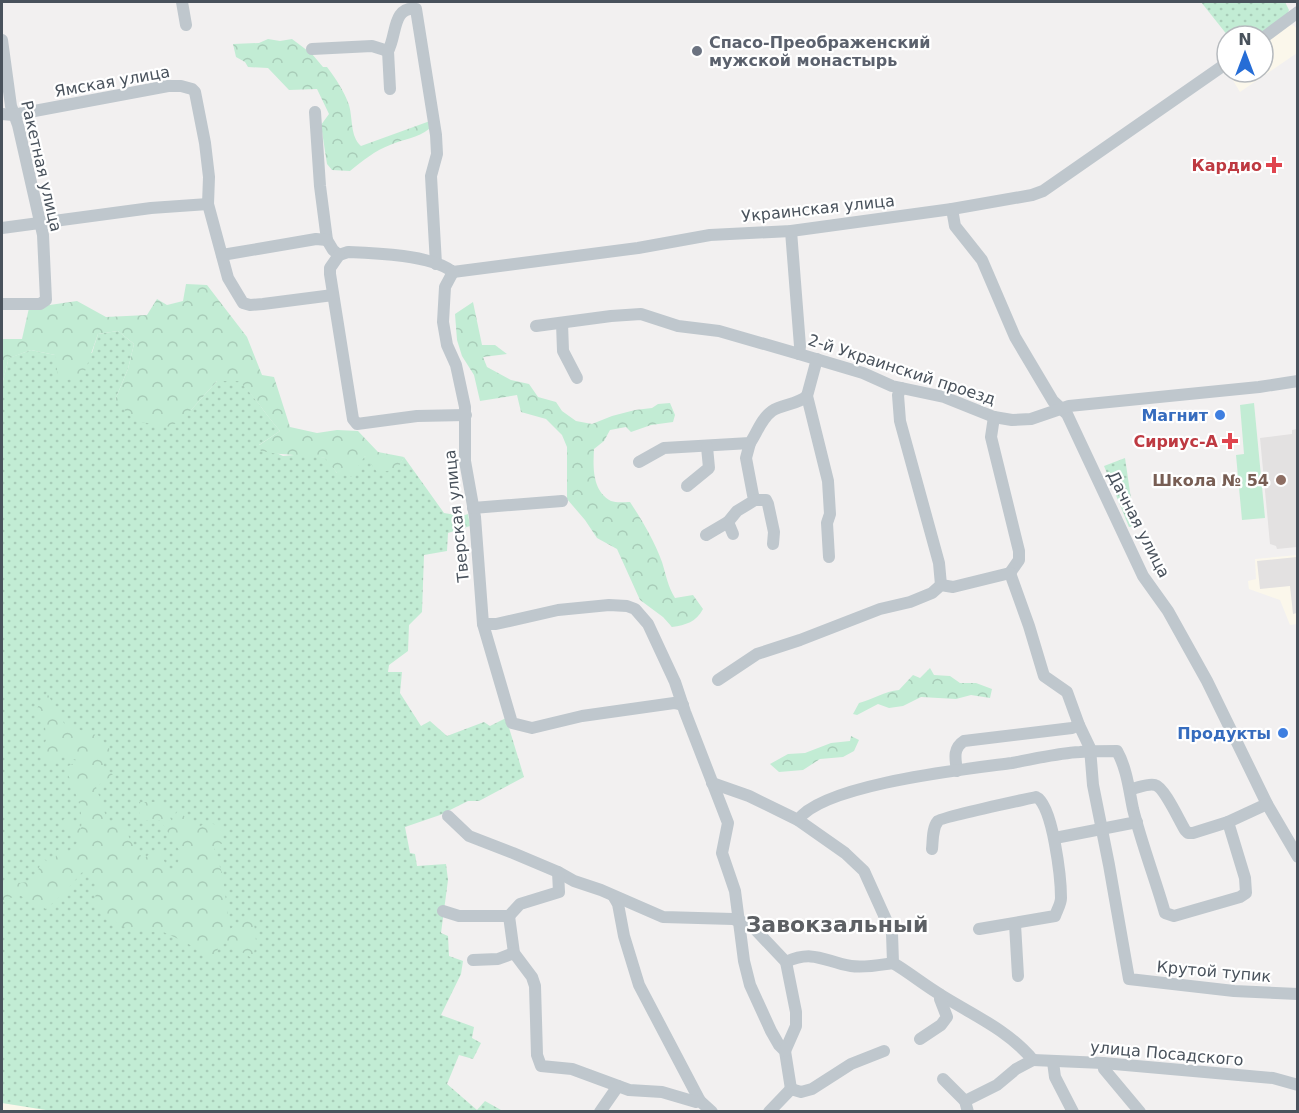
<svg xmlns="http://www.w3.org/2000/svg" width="1299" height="1113" viewBox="0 0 1299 1113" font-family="'DejaVu Sans',sans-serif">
	<defs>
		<pattern id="green-dots" width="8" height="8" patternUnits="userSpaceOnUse" patternTransform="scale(1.5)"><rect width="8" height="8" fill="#c2ecd4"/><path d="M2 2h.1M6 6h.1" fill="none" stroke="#a8ccb8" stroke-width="1.8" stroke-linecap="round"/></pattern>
		<pattern id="forest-crowns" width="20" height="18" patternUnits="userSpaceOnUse" patternTransform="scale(1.5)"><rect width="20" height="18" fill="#c2ecd4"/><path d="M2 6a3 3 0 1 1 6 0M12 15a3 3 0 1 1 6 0" fill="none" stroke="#a8ccb8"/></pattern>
	</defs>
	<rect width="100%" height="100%" fill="#f2f0f0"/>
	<g fill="#fbf7eb">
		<path d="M1293 25 1297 29V53L1240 92 1228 72H1263V43L1287 26Z"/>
		<path d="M1297 555V624L1290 625 1280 600 1249 589 1248 581 1256 579 1255 559Z"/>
		<path d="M2 1103 45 1109 58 1111 2 1112Z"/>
	</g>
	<g fill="#e3e1e1">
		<path d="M1297 429V547L1277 549 1276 546 1270 544 1260 438 1292 434V430Z"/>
		<path d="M1297 557V613L1293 614 1290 586 1260 589 1257 561Z"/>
	</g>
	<g fill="url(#green-dots)">
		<path d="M1201 2H1285L1289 10 1287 15 1257 36H1228Z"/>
		<path d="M118 331 134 344 128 369 115 400 191 410 217 381H240C255 397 266 415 280 431L259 445 283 456 306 454 326 458 337 473 365 456 396 470 404 457 444 513 462 516 468 514 470 526 448 533 447 551 424 555 422 612 409 625 408 651 389 665 388 672H402L400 693 421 726 430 721 447 736 484 722 490 726 506 718 524 777 479 801H468L440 815 405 827 410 853 415 854 417 866 446 864 448 880 441 933 448 936 449 956 463 961 461 974 441 1015 474 1027 472 1038 481 1043 473 1059 459 1055 447 1084 477 1110 485 1101 501 1110 499 1112H58L2 1103V385L8 361 6 359 31 350 55 355 92 353 98 334Z"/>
		<path d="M1125 458 1135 526 1129 527 1104 466Z"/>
	</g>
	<g fill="url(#forest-crowns)">
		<path d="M268 39 280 41 292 39 312 54 323 67H327C336 79 344 91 349 105 353 119 350 136 361 146L430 121 429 129C418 138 403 139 390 145 376 150 362 161 350 171L332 170 327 164 321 125 329 114 317 89 289 90 268 68 248 67 245 62 236 57 233 44 259 43Z"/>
		<path d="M186 284 207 285 247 337 262 375 274 377 290 427 317 433 337 430 358 431 378 452 404 457 397 470 377 472 365 456 351 477 337 473 325 458C304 454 283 456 261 451L258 446 280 431C266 415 255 397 239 381H217L191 410 171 427 135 421 115 400 128 369 134 344 118 331 98 334 84 374 59 383 55 355 31 350 7 359 8 361 2 385V339H22L29 308 77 301 106 317 147 315 157 299 167 305 183 301Z"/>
		<path d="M473 302 482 345H495L507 354 483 357 487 367 511 380 529 384 538 397 556 402 562 411 576 421 592 424 612 416 635 410 652 408 658 404 670 403 675 415 673 422 651 425 631 432 626 427 610 430 604 441 594 449C593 467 592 491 611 501 616 503 625 502 630 502 643 522 654 540 662 562 666 575 668 587 675 598L693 595 703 609C696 622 686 625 672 627L663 617 640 600 617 549 597 538 585 520 567 499V447L562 435 546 419 521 412 517 395 480 401 474 375 462 356 457 340 455 314Z"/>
		<path d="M930 668 934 675 950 676 960 683H976L992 689 990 698 971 695 956 699 921 697 903 706 889 708 878 704 857 715 853 714 859 703C872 700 885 691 899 690L913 675 920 678Z"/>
		<path d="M47 693 65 725 99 736 112 752 103 765 113 775 96 787 108 822H124L130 840 143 859 158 848 169 871 176 868 181 853 160 820H140L139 802H161L172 821 178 810 196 828 209 822 220 827 224 842 214 849 222 873 230 929 253 914 256 941 253 959 228 943 219 944 215 961 187 943 161 931 150 932 121 926 95 907 96 880 84 870 65 892 46 909 19 895 2 901V885L7 879 20 883 35 881 42 858 54 866 57 850 66 854 78 842 63 820 68 816 81 829C84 802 72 791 66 767L79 761 63 755 59 762H44L40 753 46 740 45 725 33 714Z"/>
		<path d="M851 736 859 740 854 751 843 757 820 759 803 770 779 772 770 764 788 754 805 753 831 743 850 741Z"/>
	</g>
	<path fill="#c2ecd4" d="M1254 403 1265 518 1242 520 1236 455 1244 454 1240 405Z"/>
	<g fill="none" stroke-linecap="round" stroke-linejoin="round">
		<g stroke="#bfc7cd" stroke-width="12">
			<path d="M182 2 186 25"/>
			<path d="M1263 38 1298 12"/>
			<path d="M2 40 11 106 18 125 43 235 46 300 40 304H2"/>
			<path d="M312 49 372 46 388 51C397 35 392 6 416 9L436 135 437 154 431 176 436 264"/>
			<path d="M388 51 390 89"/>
			<path d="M315 112 320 186 327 240 333 250 339 255"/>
			<path d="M2 114 13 115 168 86H181L192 89 195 92 205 143 209 177 208 204 228 278 243 303 250 305 263 304 333 295"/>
			<path d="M952 209 955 226 982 260 1015 337 1053 401 1067 414 1143 576 1168 611 1207 681 1267 804 1298 857"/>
			<path d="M2 228 151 208 208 204"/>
			<path d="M791 231 800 346 799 354"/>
			<path d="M222 255 316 239 327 240"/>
			<path d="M339 255 348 252C375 253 432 255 453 272L638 248 710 235 791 231 952 209 1032 195 1043 191 1227 63"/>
			<path d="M339 255 330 268V274L353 419 357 424 417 416 466 415"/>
			<path d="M453 272 445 287 443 322 447 345 456 365 465 407V461L475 517 483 624 512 723 532 728 582 716 674 703 683 705"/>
			<path d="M562 323 563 351 577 378"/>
			<path d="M536 326 611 316 641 314 678 326 719 331 799 354 863 373 892 386 944 397 994 417 1012 420 1031 419 1069 406 1259 387 1298 381"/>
			<path d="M817 359 807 396 828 481 830 514 827 523 829 557"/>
			<path d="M901 388 898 395 900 421 939 563 941 585"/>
			<path d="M994 417 991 437 1019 551V560L1010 573"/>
			<path d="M750 443 746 458 753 495 755 500H766L768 504 774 532 773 544"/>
			<path d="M639 462 664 448 750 443C757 433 761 419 772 411 782 404 797 405 807 396"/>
			<path d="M687 486 709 468 707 447"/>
			<path d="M473 508 562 501"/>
			<path d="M728 522 733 534"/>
			<path d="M706 535 728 522 737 511 755 500"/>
			<path d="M1010 573 1029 626 1044 676 1067 692 1079 725 1090 748 1093 785 1109 865 1129 979 1234 991 1298 994"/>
			<path d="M483 624H496L558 610 609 605 627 606 635 609 648 624 675 682 685 712 728 823 722 853 735 891 744 961 750 985 771 1031 779 1045 785 1051 791 1089"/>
			<path d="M718 680 757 654 800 640 880 609 910 602 932 593 941 585 953 587 1010 573"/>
			<path d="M957 771C955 758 953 748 964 741L1072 728 1079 725"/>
			<path d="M712 783 749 796 798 820 845 853 864 871 892 933 893 963C910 973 924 985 941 995 973 1015 1008 1030 1033 1060"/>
			<path d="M1131 789C1138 788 1148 783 1155 785 1164 787 1179 820 1185 830L1188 833H1193L1228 822 1267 804"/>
			<path d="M448 816 469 836 513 853 558 872 574 881 601 890 663 917 733 919 751 925 786 962 796 1012V1026L785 1051"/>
			<path d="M798 820C823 784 967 769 1012 763 1034 759 1058 753 1080 752 1092 751 1105 751 1117 751 1127 769 1129 790 1133 809 1142 845 1155 878 1165 913L1174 916 1240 897 1246 893 1245 878 1228 822"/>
			<path d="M1055 838 1137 822"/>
			<path d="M932 849C933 841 932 828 938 821 942 817 1023 800 1036 797 1053 804 1061 880 1061 898 1061 904 1057 910 1055 916L979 929"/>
			<path d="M614 897 618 904 624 936 639 985 700 1101"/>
			<path d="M443 911 459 916H509L520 904 559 892 558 872"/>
			<path d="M509 916 514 953 532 977 535 986 537 1055 541 1066 572 1069 629 1090 662 1092 696 1102 700 1101 712 1112"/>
			<path d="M1015 924 1018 976"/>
			<path d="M473 960 498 959 514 953"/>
			<path d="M786 962C814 949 825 962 851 966 865 968 879 965 893 963"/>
			<path d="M920 1039 941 1025 947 1017 940 999V995"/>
			<path d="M1033 1060 1103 1063 1273 1078 1298 1085"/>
			<path d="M1053 1062 1055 1077 1073 1112"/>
			<path d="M1103 1063 1104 1069 1140 1112"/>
			<path d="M943 1079 965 1101 968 1112"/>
			<path d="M965 1101 997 1085 1016 1069 1033 1060"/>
			<path d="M600 1112 618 1086"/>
			<path d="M769 1112 791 1089 801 1092 812 1089 851 1064 884 1051"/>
		</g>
	</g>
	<circle fill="#6b7280" stroke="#fff" stroke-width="2" cx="697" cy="51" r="6"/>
	<g fill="#e0444e" stroke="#fff" stroke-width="2">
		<path d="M1271 156h6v6h6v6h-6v6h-6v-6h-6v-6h6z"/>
		<path d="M1227 432h6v6h6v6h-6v6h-6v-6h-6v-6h6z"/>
	</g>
	<g fill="#3f7fe0" stroke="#fff" stroke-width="2">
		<circle cx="1220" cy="415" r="6"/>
		<circle cx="1283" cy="733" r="6"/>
	</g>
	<circle fill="#8d6e63" stroke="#fff" stroke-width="2" cx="1281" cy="480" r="6"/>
	<g text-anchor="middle" stroke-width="4.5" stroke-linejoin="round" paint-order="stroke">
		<g font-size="16" font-weight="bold" fill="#5b616d" stroke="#fff" text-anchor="start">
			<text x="709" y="48">Спасо-Преображенский<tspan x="709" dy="18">мужской монастырь</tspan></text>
		</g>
		<g font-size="16" fill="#49525c" stroke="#fff">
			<text transform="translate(112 81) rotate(-10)" y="6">Ямская улица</text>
			<text transform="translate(42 166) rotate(77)" y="6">Ракетная улица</text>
			<text transform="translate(818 208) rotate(-6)" y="6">Украинская улица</text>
			<text transform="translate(902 369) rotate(18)" y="6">2-й Украинский проезд</text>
			<text transform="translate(456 516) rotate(-96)" y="6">Тверская улица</text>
			<text transform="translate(1139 524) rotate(63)" y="6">Дачная улица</text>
			<text transform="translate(1214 971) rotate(5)" y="6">Крутой тупик</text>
			<text transform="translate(1167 1053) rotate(5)" y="6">улица Посадского</text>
		</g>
		<g font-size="16" font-weight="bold" fill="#be3a42" stroke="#fff" text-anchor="end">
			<text x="1262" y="171">Кардио</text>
			<text x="1218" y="447">Сириус-А</text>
		</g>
		<g font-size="16" font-weight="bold" fill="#366cbe" stroke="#fff" text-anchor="end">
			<text x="1208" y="421">Магнит</text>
			<text x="1271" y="739">Продукты</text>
		</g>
		<g font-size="16" font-weight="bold" fill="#785e54" stroke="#fff" text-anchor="end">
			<text x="1269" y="486">Школа № 54</text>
		</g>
		<g font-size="22" font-weight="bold" fill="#5d6064" stroke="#fff">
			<text x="837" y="932">Завокзальный</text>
		</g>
	</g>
	<rect width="1299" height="1113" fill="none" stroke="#49525c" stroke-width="6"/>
	<g transform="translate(1245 54)"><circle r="28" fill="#ffffff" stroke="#b6babe" stroke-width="1.5"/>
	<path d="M0-4.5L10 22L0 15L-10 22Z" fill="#266dd6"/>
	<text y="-9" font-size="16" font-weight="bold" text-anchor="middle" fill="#49525c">N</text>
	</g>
</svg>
